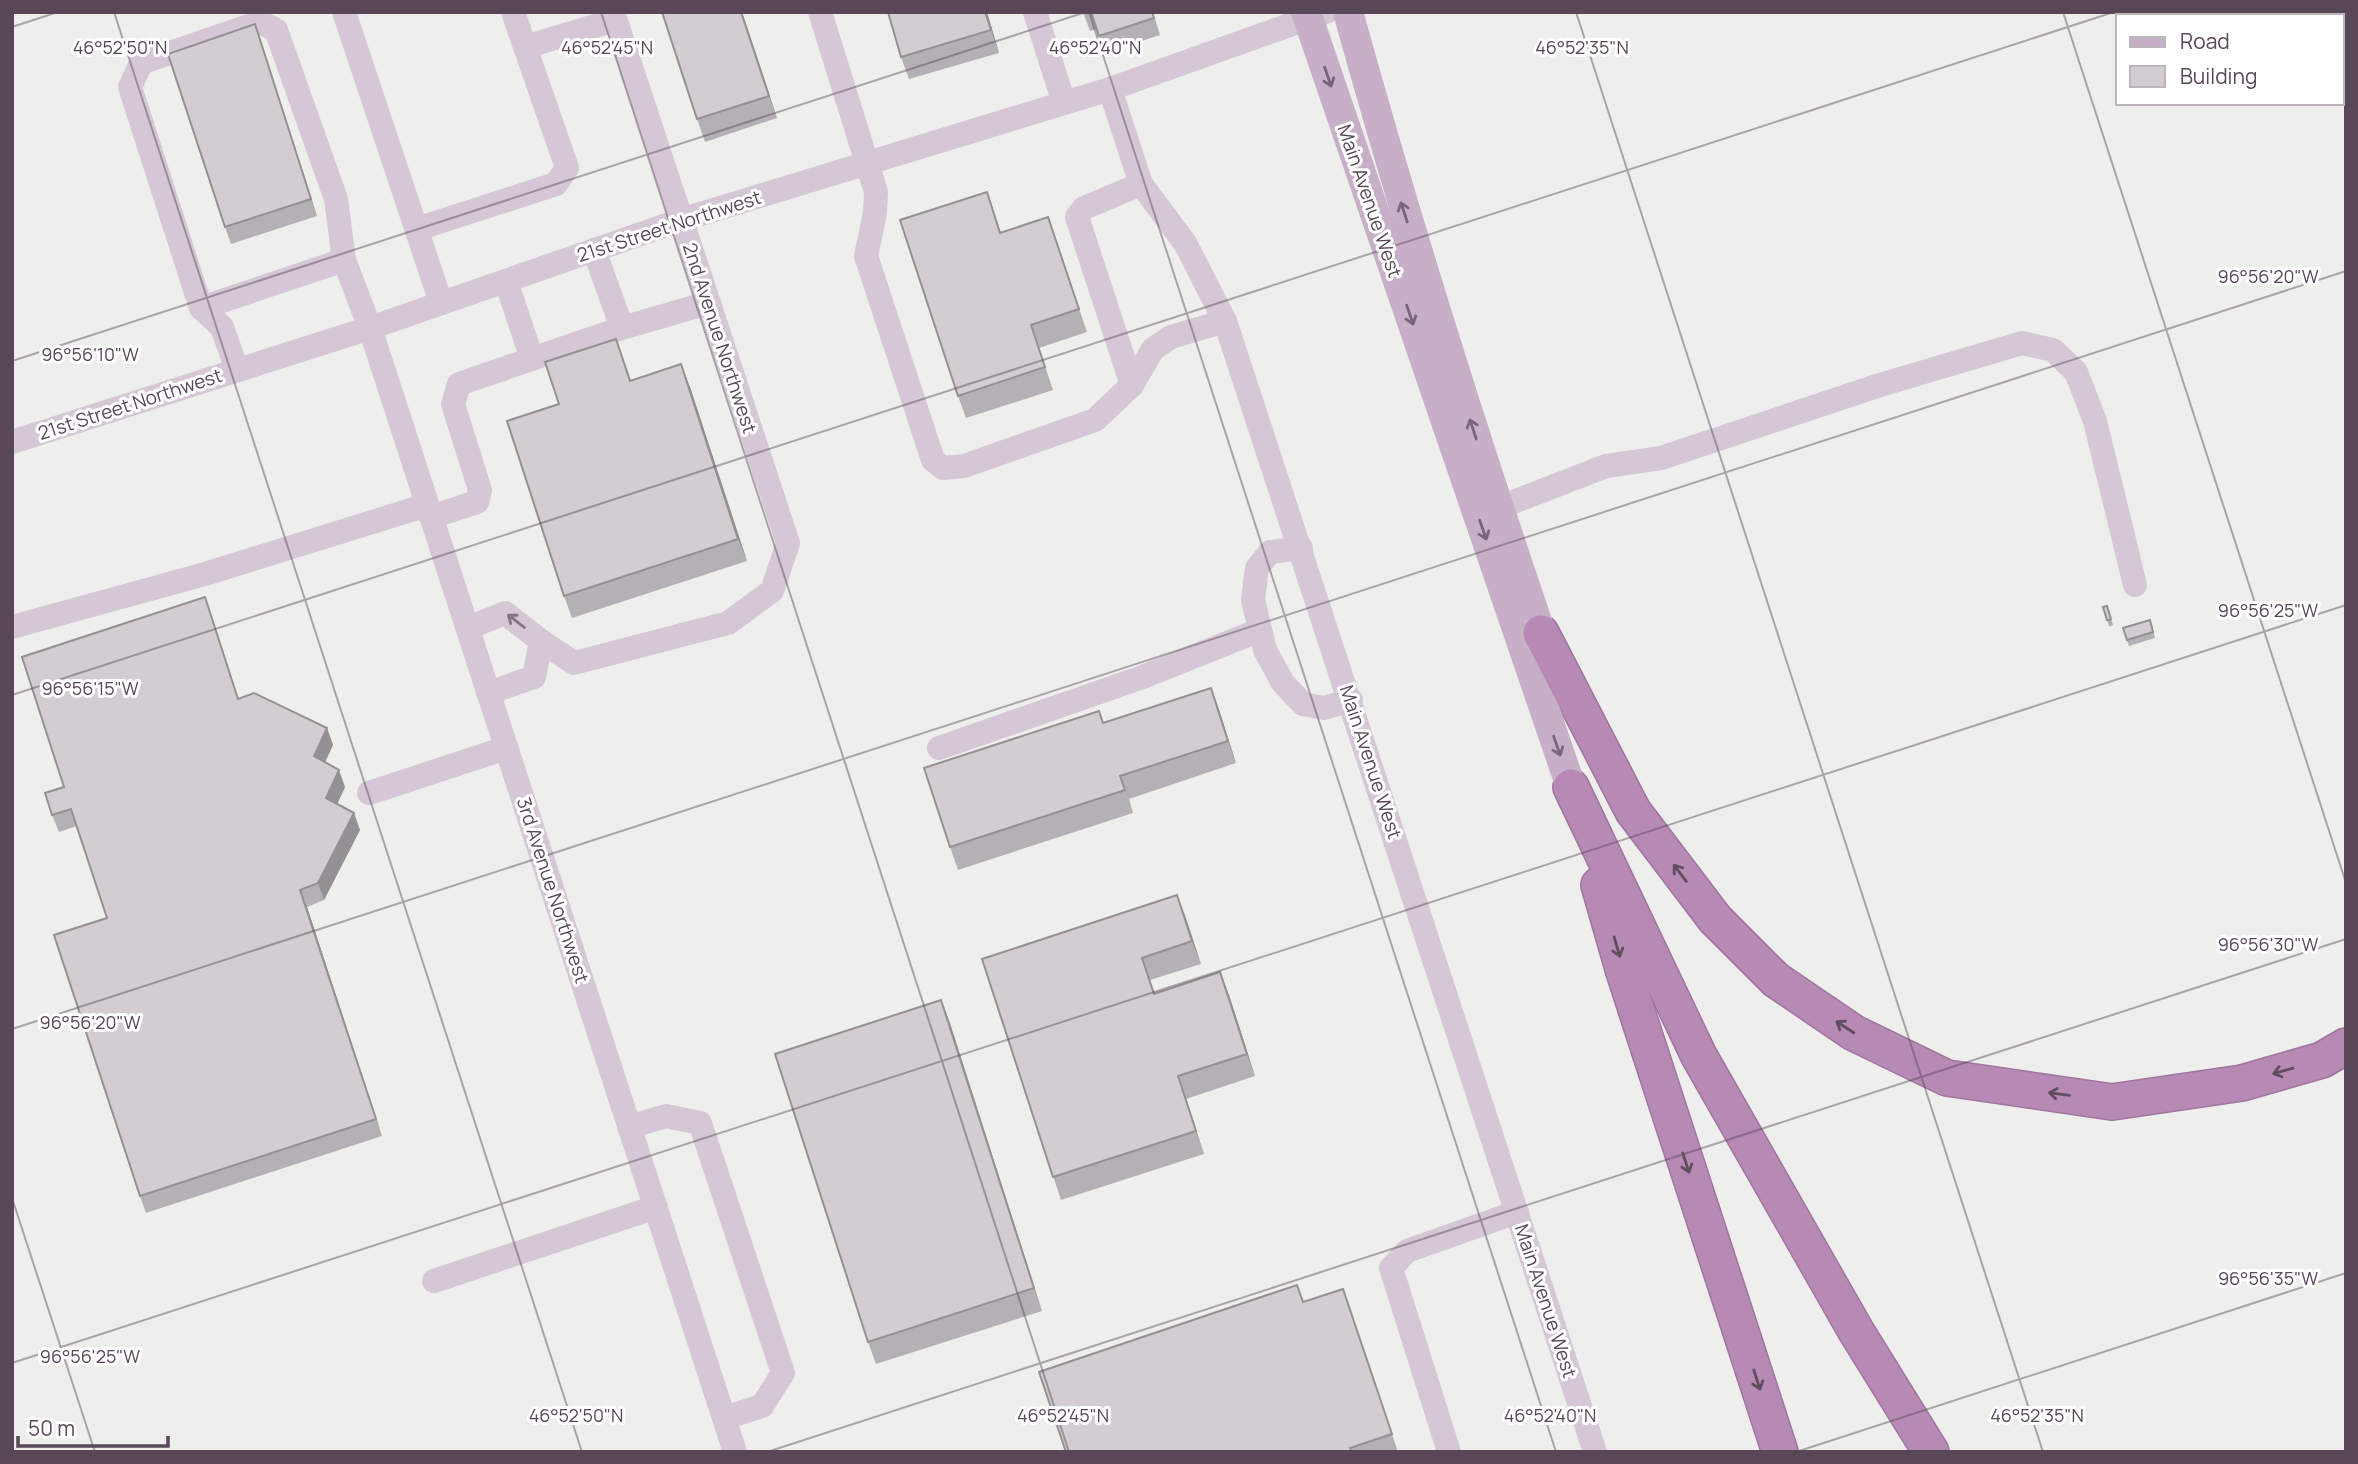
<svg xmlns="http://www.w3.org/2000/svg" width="2358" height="1464" viewBox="0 0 2358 1464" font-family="Manrope,sans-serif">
	<rect width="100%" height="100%" fill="#eeefec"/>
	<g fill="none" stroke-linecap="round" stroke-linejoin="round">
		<g stroke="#a1759f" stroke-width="38">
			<g id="highway">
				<path d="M1541 633 1633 811 1715 919 1776 980 1854 1033 1947 1078 2112 1102 2242 1083 2322 1060 2346 1046"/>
				<path d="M1571 787 1699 1056 1856 1331 1931 1452"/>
				<path d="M1599 885 1624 972 1780 1452"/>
			</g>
		</g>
		<g stroke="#d5c7d5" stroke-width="24">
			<path d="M344 12 441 303"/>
			<path d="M820 12 876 192 875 213 866 256 933 460 943 468 964 466 1095 420 1132 385 1153 349 1171 337 1225 321"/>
			<path d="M1035 12 1064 103"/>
			<path d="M525 47 615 20"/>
			<path d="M1110 89 1141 184 1185 243 1225 321 1595 1452"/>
			<path d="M417 229 556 184 567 168 513 12"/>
			<path d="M594 250 622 328"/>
			<path d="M344 260 201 308 130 87 141 63 260 22 276 30 336 199 344 260 370 328 735 1452"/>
			<path d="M506 281 532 359"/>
			<path d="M201 308 222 327 237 370"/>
			<path d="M1132 385 1077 217 1084 208 1141 184"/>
			<path d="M12 442 370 328 681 220 1110 89 1326 12"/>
			<path d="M1498 508 1606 466 1661 458 1880 385 2022 343 2053 350 2076 372 2095 421 2135 585"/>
			<path d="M431 517 477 502 480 490 453 404 459 384 622 328 708 303"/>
			<path d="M1301 548 1270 552 1257 568 1253 600 1265 650 1283 683 1303 704 1324 708 1351 700"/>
			<path d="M12 627 205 574 427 505"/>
			<path d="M468 628 505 613 541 641 534 677 488 693"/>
			<path d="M541 641 574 663 728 623 772 591 788 543 613 12"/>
			<path d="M939 748 1140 678 1260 630"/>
			<path d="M369 793 506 748"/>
			<path d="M629 1127 666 1116 700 1123 783 1373 762 1406 725 1418"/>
			<path d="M434 1281 656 1207"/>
			<path d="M1449 1452 1391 1268 1407 1251 1517 1212"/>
		</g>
		<g stroke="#c8afc8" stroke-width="30">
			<path d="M1306 12 1571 787"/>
			<path d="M1348 12C1406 221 1471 428 1541 633"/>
		</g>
		<use href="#highway" stroke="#b68ab4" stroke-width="35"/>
	</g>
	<g fill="#b5b0b5">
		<path d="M742 12 777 118 705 142 697 119Z"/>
		<path d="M987 12 999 53 909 79 901 57Z"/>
		<path d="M1083 12H1153L1160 35 1105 53 1097 29 1090 31Z"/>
		<path d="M261 42 317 216 231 244 225 227Z"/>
		<path d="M987 192 1001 233 1048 217 1087 332 1039 348 1053 390 966 418 958 396Z"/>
		<path d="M616 339 631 380 690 387 747 561 572 618 564 596 559 404Z"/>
		<path d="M2107 606 2113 625 2111 626H2109L2103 607Z"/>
		<path d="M211 614 238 699 327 728 333 745 325 762 345 787 337 804 360 830 324 900 307 907 382 1136 146 1213 140 1196 107 918 77 826 59 832 52 815 64 787Z"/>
		<path d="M2152 626 2155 638 2129 646 2123 628Z"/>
		<path d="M1219 710 1236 763 1129 799 1133 813 958 870 950 847 1103 723Z"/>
		<path d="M1177 895 1201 964 1150 980 1155 994 1229 995 1255 1076 1186 1099 1204 1154 1061 1200 982 959Z"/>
		<path d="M941 1000 1042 1311 876 1364 868 1342Z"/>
		<path d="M1343 1289 1398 1452H1066L1304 1302Z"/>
	</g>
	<g fill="#949093">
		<path d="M741 12H742L777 118 769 96Z"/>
		<path d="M985 12H987L999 53 991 30Z"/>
		<path d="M255 24 261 42 317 216 311 199Z"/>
		<path d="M681 364 690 387 747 561 738 539Z"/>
		<path d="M1211 688 1219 710 1236 763 1228 741Z"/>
		<path d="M327 728 333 745 320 773 314 756Z"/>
		<path d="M339 770 345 787 332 815 326 798Z"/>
		<path d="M354 813 360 830 324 900 318 883Z"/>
		<path d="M300 890 307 907 382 1136 376 1119Z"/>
		<path d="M1177 895 1186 918 1201 964 1192 941Z"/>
		<path d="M1220 972 1229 995 1255 1076 1247 1054Z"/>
		<path d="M941 1000 950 1023 1042 1311 1034 1288Z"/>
		<path d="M1178 1076 1186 1099 1204 1154 1196 1131Z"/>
	</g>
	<g fill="#d3cdd2" stroke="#949093" stroke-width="2">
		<path d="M662 12H741L769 96 697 119Z"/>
		<path d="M888 12H985L991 30 901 57Z"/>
		<path d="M1091 12H1152L1154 18 1099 36Z"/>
		<path d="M255 24 311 199 225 227 168 54Z"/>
		<path d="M987 192 1000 233 1048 217 1079 309 1031 325 1045 367 958 396 900 220Z"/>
		<path d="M616 339 630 381 681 364 738 539 564 596 507 421 559 404 545 362Z"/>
		<path d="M205 597 238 699 254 693 327 728 314 756 339 770 326 798 354 813 318 883 300 890 376 1119 140 1196 54 935 107 918 71 809 52 815 45 793 64 787 22 657Z"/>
		<path d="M2107 606 2111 619 2109 620H2107L2103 607Z"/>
		<path d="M2150 620 2153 632 2127 640 2123 628Z"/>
		<path d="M1211 688 1228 741 1120 776 1125 790 950 847 924 768 1099 711 1103 723Z"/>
		<path d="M1177 895 1192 941 1142 958 1154 994 1220 972 1247 1054 1178 1076 1196 1131 1053 1177 982 959Z"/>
		<path d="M941 1000 1034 1288 868 1342 775 1054Z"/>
		<path d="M1297 1285 1303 1302 1343 1289 1392 1434 1350 1448 1352 1452H1066L1039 1372Z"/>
	</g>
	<defs><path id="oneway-shaft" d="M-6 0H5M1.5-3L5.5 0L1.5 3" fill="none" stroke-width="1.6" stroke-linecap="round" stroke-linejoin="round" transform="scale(1.75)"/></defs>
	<g stroke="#796679">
		<use href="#oneway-shaft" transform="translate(1328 77) rotate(71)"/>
		<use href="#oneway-shaft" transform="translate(1404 212) rotate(-108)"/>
		<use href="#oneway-shaft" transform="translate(1410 315) rotate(71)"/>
		<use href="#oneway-shaft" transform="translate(1473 429) rotate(-108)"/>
		<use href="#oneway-shaft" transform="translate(1483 530) rotate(71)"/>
		<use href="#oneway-shaft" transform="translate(1557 746) rotate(71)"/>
	</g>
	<use stroke="#837483" href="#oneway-shaft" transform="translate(516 621) rotate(-142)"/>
	<g stroke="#604e60">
		<use href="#oneway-shaft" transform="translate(1680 873) rotate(-127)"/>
		<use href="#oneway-shaft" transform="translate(1617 947) rotate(74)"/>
		<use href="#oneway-shaft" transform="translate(1845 1027) rotate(-147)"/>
		<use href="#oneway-shaft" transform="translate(2283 1071) rotate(164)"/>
		<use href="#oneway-shaft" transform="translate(2059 1094) rotate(-172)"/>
		<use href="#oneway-shaft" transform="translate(1686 1163) rotate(72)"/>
		<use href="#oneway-shaft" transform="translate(1757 1380) rotate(72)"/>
	</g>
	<path fill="none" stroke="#574757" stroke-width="2" stroke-opacity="0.45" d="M114 12 582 1452M601 12 1069 1452M1089 12 1556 1452M1576 12 2043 1452M2063 12 2346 883M12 27 58 12M12 361 1086 12M12 695 2114 12M12 1029 2346 271M12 1198 95 1452M12 1363 2346 605M767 1452 2346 939M1796 1452 2346 1273"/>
	<g text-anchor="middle" stroke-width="6" stroke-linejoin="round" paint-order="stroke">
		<g font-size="19" fill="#574757" stroke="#fff">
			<text transform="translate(1370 201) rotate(71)" y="7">Main Avenue West</text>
			<text transform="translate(669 226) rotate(-18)" y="7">21st Street Northwest</text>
			<text transform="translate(720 338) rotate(72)" y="7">2nd Avenue Northwest</text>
			<text transform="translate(130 404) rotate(-18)" y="7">21st Street Northwest</text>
			<text transform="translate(1371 762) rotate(72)" y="7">Main Avenue West</text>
			<text transform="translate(553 890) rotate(72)" y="7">3rd Avenue Northwest</text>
			<text transform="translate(1546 1301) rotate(72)" y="7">Main Avenue West</text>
		</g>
	</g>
	<g font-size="18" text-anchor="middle" fill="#574757" stroke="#fff" stroke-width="6" stroke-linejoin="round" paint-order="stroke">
		<text x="120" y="54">46°52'50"N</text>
		<text x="607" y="54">46°52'45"N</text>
		<text x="1095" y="54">46°52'40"N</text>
		<text x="1582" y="54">46°52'35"N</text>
		<text x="2268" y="283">96°56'20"W</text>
		<text x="90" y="361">96°56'10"W</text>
		<text x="2268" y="617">96°56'25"W</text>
		<text x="90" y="695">96°56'15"W</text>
		<text x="2268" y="951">96°56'30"W</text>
		<text x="90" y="1029">96°56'20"W</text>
		<text x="2268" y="1285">96°56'35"W</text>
		<text x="90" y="1363">96°56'25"W</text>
		<text x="576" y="1422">46°52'50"N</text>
		<text x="1063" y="1422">46°52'45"N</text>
		<text x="1550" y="1422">46°52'40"N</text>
		<text x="2037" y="1422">46°52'35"N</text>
	</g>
	<rect width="2358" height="1464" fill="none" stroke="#574757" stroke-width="28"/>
	<rect x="2116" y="14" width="228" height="91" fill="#ffffff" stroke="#bcb5bc" stroke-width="2"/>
	<rect x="2130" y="37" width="35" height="10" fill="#c8afc8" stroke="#bcb5bc" stroke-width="2"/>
	<text x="2180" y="49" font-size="21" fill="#574757">Road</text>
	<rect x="2130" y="66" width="35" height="21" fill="#d3cdd2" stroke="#bcb5bc" stroke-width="2"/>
	<text x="2180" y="84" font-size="21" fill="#574757">Building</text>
	<path d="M18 1436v10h150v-10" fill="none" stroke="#574757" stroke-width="3.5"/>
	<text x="28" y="1436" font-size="21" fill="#574757" stroke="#ffffff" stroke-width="5" paint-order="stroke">50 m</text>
</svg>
